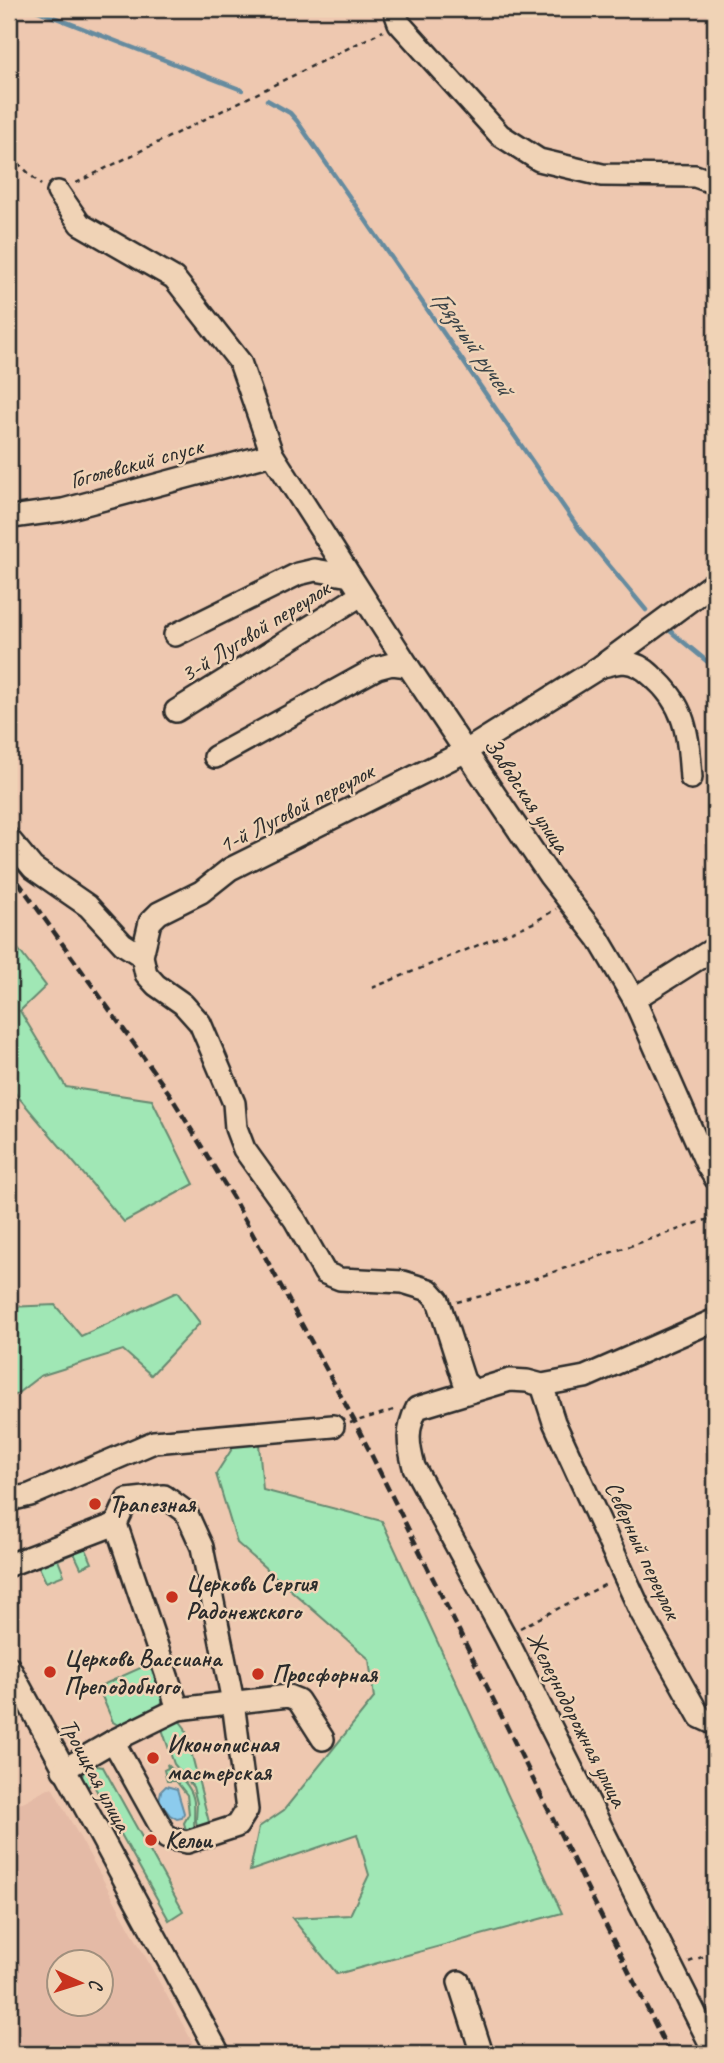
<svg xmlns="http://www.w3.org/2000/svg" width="724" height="2063" viewBox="0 0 724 2063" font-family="Caveat,sans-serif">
	<rect width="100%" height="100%" fill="#eec8b0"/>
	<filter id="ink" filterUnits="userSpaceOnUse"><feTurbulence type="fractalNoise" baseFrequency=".0143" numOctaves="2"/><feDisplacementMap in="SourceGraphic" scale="14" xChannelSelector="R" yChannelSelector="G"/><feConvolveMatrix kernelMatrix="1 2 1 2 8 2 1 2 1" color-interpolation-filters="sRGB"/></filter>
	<g filter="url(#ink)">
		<path fill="#e4baa6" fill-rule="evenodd" d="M52 1787 199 2054H9V1809ZM60 1962H102V2004H60Z"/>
		<g fill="#a0e7b5" stroke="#668970" stroke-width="2">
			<path d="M9 937 46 986 20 1011 66 1087 152 1100 194 1184 124 1222 9 1086Z"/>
			<path d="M177 1292 200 1323 151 1375 123 1350 40 1376 9 1400V1307L55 1305 81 1336Z"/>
			<path d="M237 1441 259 1444 263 1490 382 1521 562 1913 337 1974 292 1918 350 1915 369 1875 357 1834 250 1871 259 1827 284 1810 374 1698 369 1659 237 1543 216 1474Z"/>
			<path d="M80 1546 86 1549 92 1563 81 1568 74 1553 58 1560 64 1575 46 1582 39 1567 40 1559Z"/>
			<path d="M149 1664 163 1698 159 1712 123 1728 113 1722 98 1687Z"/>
			<path d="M178 1719 185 1728 210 1826 198 1830 196 1821 197 1803 193 1787 174 1764 161 1726Z"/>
			<path d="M94 1761 97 1766 103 1767 183 1911 169 1920 93 1784 82 1789C80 1775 83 1770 94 1761Z"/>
			<path d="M167 1764C178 1776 192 1785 194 1802 195 1812 193 1822 195 1832L187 1834 184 1823 189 1814 187 1795 176 1781H167L164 1770 168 1768Z"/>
		</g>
		<path fill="#8ccbed" stroke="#658b9f" stroke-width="2" d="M166 1786 177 1789 184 1813 182 1818 177 1819 170 1815 159 1801 161 1791Z"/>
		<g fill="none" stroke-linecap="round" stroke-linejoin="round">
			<g stroke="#658b9f" stroke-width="4.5">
				<path d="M33 9 242 90"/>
				<path d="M267 100 290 113 297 121 579 529 646 610"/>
				<path d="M664 626 715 668"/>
			</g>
			<g stroke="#2b2b2b" stroke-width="26">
				<g id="minor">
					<path d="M394 9 399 23 500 135 539 160 602 175 695 176 715 183"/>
					<path d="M58 192 80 224 174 278 240 362 272 454 408 666 549 875 598 938 634 999 707 1165 715 1178"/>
					<path d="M12 517 63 510 272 454"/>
					<path d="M175 635 298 574 315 570 350 576"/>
					<path d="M602 666C609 665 617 662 624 662 635 663 645 669 652 676 687 706 688 736 691 778"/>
					<path d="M176 711 361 595"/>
					<path d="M215 757 377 668 392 664 408 666"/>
					<path d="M9 839 33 868 88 906 123 944 142 956"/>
					<path d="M634 999 715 948"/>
					<path d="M715 1320 585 1377 542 1385 527 1381 510 1380 417 1408C406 1429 408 1445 414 1467L505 1636 715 2053"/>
					<path d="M542 1385 554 1422 641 1612 700 1717 715 1724"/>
					<path d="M473 1390 464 1381 438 1300 429 1290 403 1282 340 1279 325 1273 295 1220 244 1149 236 1128 234 1103 200 1023 183 1004 156 985 146 974 142 956 150 922 159 913 201 892 230 869 466 751 600 667 715 582"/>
					<path d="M9 1500 30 1495 154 1442 333 1426"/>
					<path d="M116 1524 178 1709"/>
					<path d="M9 1565 116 1524 127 1500 164 1496 186 1512 202 1547 233 1702 247 1810 237 1826 187 1842 167 1838 113 1741"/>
					<path d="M9 1667 219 2054"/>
					<path d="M63 1770 113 1741 178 1709 288 1696 298 1700 323 1739"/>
					<path d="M459 1982 482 2054"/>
				</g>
			</g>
			<g stroke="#2b2b2b" stroke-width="2.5" stroke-dasharray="5 5" stroke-linecap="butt">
				<path d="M9 145 17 162 41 185"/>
				<path d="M76 183 383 31"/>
				<path d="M372 988 533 923 556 909"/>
				<path d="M457 1302 486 1295 715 1217"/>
				<path d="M350 1423 397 1409"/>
				<path d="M520 1628 608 1583"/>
				<path d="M689 1962 715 1952"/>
			</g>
			<use href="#minor" stroke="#f0d3b6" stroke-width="21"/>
			<path stroke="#2b2b2b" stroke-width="4.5" stroke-dasharray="10 5" stroke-linecap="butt" d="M9 869 169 1093 233 1198 355 1422 670 2054"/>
		</g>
	</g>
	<g fill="#c8321e" stroke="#f0d3b6" stroke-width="2.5">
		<circle cx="95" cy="1504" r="7"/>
		<circle cx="172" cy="1597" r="7"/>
		<circle cx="50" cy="1672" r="7"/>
		<circle cx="258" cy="1674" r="7"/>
		<circle cx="153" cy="1758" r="7"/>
		<circle cx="151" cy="1840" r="7"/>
	</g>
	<g text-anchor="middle" stroke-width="5" stroke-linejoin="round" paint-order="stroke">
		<g font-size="24" fill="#2b2b2b" stroke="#f0d3b6">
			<text transform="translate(136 463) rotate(-15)" y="8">Гоголевский спуск</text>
			<text transform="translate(255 631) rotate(-32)" y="8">3-й Луговой переулок</text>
			<text transform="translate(527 795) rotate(56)" y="8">Заводская улица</text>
			<text transform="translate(296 808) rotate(-27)" y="8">1-й Луговой переулок</text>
			<text transform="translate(643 1550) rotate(65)" y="8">Северный переулок</text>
			<text transform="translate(577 1719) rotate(63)" y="8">Железнодорожная улица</text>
			<text transform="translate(96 1775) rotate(62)" y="8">Троицкая улица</text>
		</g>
		<g font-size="24" font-weight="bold" fill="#2b2b2b" stroke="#f0d3b6" text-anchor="start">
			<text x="109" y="1512">Трапезная</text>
			<text x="186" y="1591">Церковь Сергия<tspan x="186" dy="28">Радонежского</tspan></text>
			<text x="64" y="1666">Церковь Вассиана<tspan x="64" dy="28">Преподобного</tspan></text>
			<text x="272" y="1682">Просфорная</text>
			<text x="167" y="1752">Иконописная<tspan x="167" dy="28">мастерская</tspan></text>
			<text x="165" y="1848">Кельи</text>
		</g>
		<g font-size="26" font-style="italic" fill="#3a4348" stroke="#f0d3b6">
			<text transform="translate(473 342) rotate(55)" y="9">Грязный ручей</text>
		</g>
	</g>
	<rect width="724" height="2063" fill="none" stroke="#f0d3b6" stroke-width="35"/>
	<rect x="18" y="18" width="689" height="2028" fill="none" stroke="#2b2b2b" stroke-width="2.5" filter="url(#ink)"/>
	<g transform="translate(80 1983) rotate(94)"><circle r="33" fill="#f0d3b6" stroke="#a1907e" stroke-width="2"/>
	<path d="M0-5L12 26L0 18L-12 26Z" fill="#c8321e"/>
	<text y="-10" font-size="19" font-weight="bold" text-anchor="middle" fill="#2b2b2b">С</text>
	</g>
</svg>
